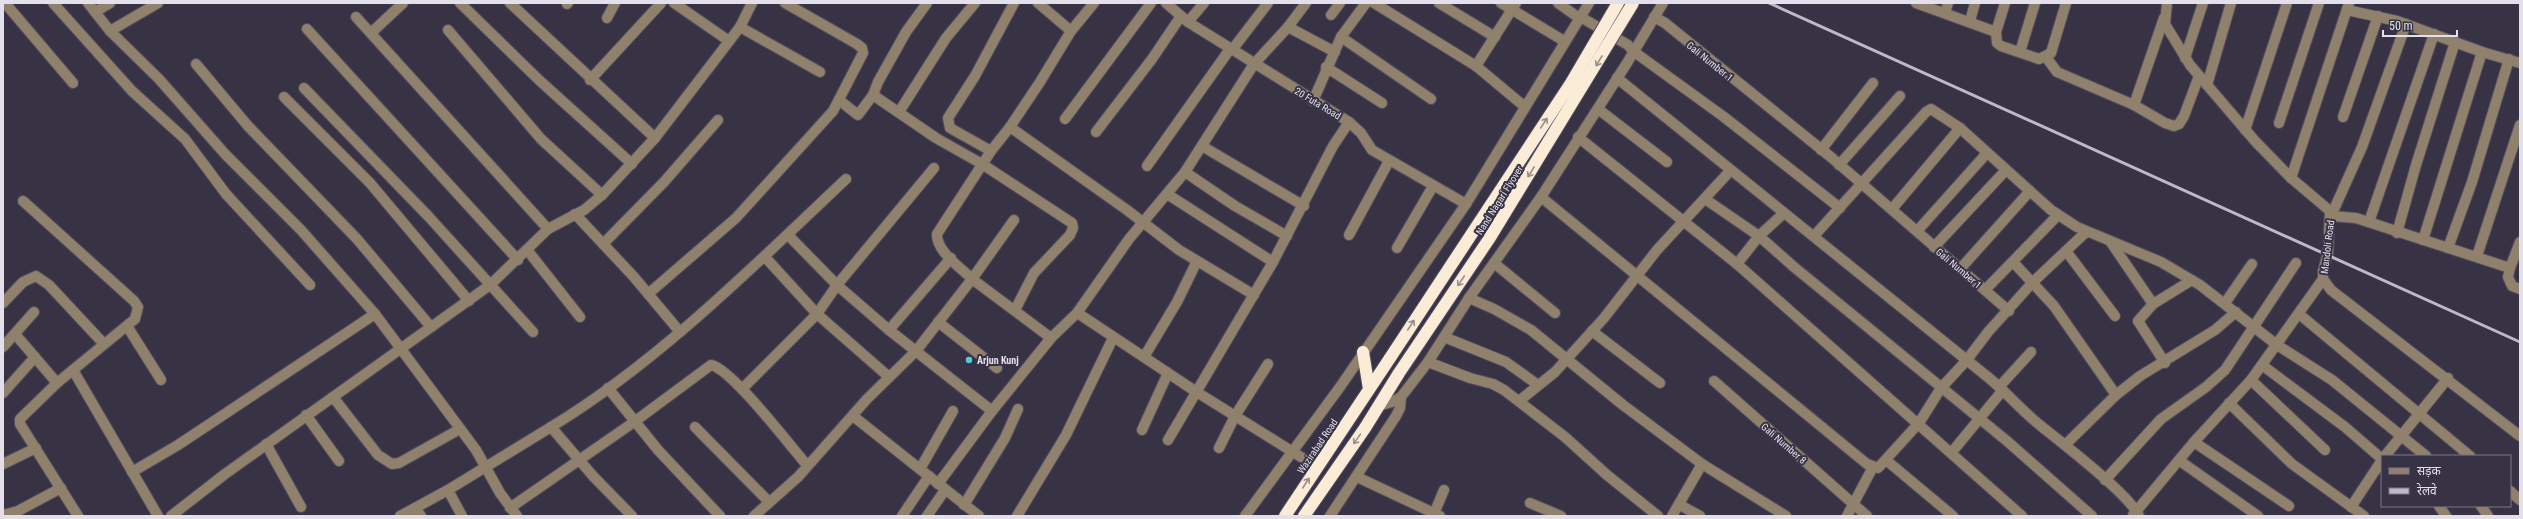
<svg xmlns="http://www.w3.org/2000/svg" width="2523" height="519" viewBox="0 0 2523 519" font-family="'Roboto Condensed','Noto Sans Devanagari',sans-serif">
	<rect width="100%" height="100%" fill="#383245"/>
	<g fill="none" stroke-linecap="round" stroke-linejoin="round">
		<g stroke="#534e60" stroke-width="12">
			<g id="minor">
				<path d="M5 3 73 83"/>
				<path d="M53 3 132 91 185 139 226 194 310 285"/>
				<path d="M88 3 110 31 159 79 225 154 301 230 375 314 476 450 500 493 517 516"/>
				<path d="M460 3 539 80 632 164"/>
				<path d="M510 3 655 138"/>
				<path d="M674 3 729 41"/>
				<path d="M1038 3 1071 31"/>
				<path d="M1166 3 1188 22 1349 122 1361 133 1372 150 1466 204"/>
				<path d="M1374 3 1476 66 1525 107"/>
				<path d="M1439 3 1495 37"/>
				<path d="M1501 3 1564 41"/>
				<path d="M1558 3 1579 18 1584 19 1628 45 1633 51 1724 117 1840 208"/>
				<path d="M1916 3 1996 32 2005 3"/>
				<path d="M2167 3 2165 24 2190 65 2255 141 2291 178 2330 211 2328 253 2323 271V279L2331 290 2520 436"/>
				<path d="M567 4 568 3"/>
				<path d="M2347 10 2397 21 2482 52 2520 63"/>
				<path d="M95 12 110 3"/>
				<path d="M1945 13 1948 3"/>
				<path d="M1331 15 1340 3"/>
				<path d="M356 17 548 229"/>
				<path d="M1654 17 1665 23 1832 158 2009 311"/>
				<path d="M607 18 615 3"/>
				<path d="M1970 21 1975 3"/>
				<path d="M1188 22 1204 3"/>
				<path d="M2406 24 2362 147 2331 216 2356 218 2510 268"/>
				<path d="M740 27 820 72"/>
				<path d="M1288 27 1335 52"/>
				<path d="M307 29 518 260"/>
				<path d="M448 30 541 139 602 195"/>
				<path d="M110 31 158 3"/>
				<path d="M1996 32 1997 43 2001 46 2039 59 2051 53 2066 3"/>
				<path d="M371 33 403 3"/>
				<path d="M1341 37 1431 99"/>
				<path d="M1232 50 1268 3"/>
				<path d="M2020 52 2035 3"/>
				<path d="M2046 57 2057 72 2134 105 2165 123 2174 126 2179 124 2184 116 2199 76"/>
				<path d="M2185 58 2203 3"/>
				<path d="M196 64 248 126 357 239 431 327"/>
				<path d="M1476 66 1516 3"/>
				<path d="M1326 67 1382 103"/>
				<path d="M1617 78 1989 378C2007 393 2022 411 2041 426 2062 443 2129 494 2139 516"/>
				<path d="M590 80 661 3"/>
				<path d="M2207 85 2231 3"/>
				<path d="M304 88 429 217 533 332"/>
				<path d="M873 95 936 138 982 164 1072 223 1073 228 1070 235 1034 273 1015 310"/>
				<path d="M284 97 370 183 469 301"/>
				<path d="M839 100 858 115 873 95 878 82 906 32 927 3"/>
				<path d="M1313 101 1341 37 1366 3"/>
				<path d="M2134 105 2164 18"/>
				<path d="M1598 109 1667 162"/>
				<path d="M899 112 946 38 975 3"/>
				<path d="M2343 117 2378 16"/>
				<path d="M1065 119 1151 3"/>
				<path d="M2279 123 2319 3"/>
				<path d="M1010 127 1127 210 1179 250 1254 295"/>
				<path d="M2245 130 2287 3"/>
				<path d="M1096 132 1152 59 1181 16"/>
				<path d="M1578 137 1737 264 2022 516"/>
				<path d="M1202 146 1304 206"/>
				<path d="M1821 150 1873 83"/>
				<path d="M991 151 950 128 948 118 975 76 1014 3"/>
				<path d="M1839 165 1900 96"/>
				<path d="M1147 166 1230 49"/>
				<path d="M1185 172 1235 206 1287 236"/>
				<path d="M2291 178 2349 3"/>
				<path d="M1167 194 1273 262"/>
				<path d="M1541 197 1867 464 1878 468 1919 423 1941 388 1966 361 1988 332 2033 282 2086 232"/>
				<path d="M1705 199 1759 236 1794 267 2007 441 2092 516"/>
				<path d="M23 201 134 301 138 307 135 319 57 383 20 419V424L78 516"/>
				<path d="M1892 209 1960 128"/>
				<path d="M575 214 634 277 680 332"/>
				<path d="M1014 220 972 279C961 268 936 251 937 234L991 151 1010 127 1040 82 1071 31 1094 3"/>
				<path d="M2369 222 2434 34"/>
				<path d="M1918 230 1987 153"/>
				<path d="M2397 233 2416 165 2455 42"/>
				<path d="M788 235 837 285 889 330 992 411"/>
				<path d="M1349 235 1389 161"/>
				<path d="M1814 236 1926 112 1931 109 1960 128 2051 210 2077 227 2161 262 2200 285 2277 345 2332 380 2426 456"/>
				<path d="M2423 240 2482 52"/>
				<path d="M2110 241 2153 304"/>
				<path d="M2520 242 2510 268 2508 277 2512 286 2520 289"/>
				<path d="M603 244 664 182 718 120"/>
				<path d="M1934 247 2006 170"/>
				<path d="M1397 248 1433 186"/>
				<path d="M2448 248 2472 182 2509 59"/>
				<path d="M528 251 580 317"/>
				<path d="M2066 251 2115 316"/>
				<path d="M2477 256 2520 125"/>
				<path d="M765 257 817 314 889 377"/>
				<path d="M2013 262 2054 306 2116 395"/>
				<path d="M1494 263 1555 313"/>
				<path d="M1737 264 1759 236 1784 213"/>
				<path d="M1961 268 2030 191"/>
				<path d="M1985 290 2058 215"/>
				<path d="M648 294 736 218 833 111 863 53 862 48 857 44 785 3"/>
				<path d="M1469 298 1494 309 1531 330 1623 405 1702 464 1786 516"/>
				<path d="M3 303 23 282 36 276 49 285 104 344"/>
				<path d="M2225 303 2252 264"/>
				<path d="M1077 313 1129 239 1185 172 1254 64 1288 27 1306 3"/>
				<path d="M2299 314 2470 456"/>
				<path d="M938 322 997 368"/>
				<path d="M127 326 161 380"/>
				<path d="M889 330 951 258"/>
				<path d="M1592 331 1660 383"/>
				<path d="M15 334 57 383"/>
				<path d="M1444 337 1506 362 1538 385"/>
				<path d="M3 347 34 312"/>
				<path d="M1144 357 1177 302 1197 261"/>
				<path d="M1428 362 1470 378 1493 384 1504 390 1565 437 1607 475 1658 516"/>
				<path d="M2165 363 2138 321 2153 304 2192 280"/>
				<path d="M2262 365 2345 427 2382 459"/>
				<path d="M73 370 158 516"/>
				<path d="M2251 380 2325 450"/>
				<path d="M1714 381 1867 516"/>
				<path d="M1999 387 2031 352"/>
				<path d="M608 388 658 450 720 516"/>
				<path d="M742 389 817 314 837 285 934 168"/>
				<path d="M3 393 35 357"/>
				<path d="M333 397 378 455 392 464 399 463 460 429"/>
				<path d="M1519 401 1555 372 1604 318 1657 250 1730 171"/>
				<path d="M2229 403 2292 464 2364 516"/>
				<path d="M1378 406 1392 402 1401 397 1428 362 1469 298 1541 197 1627 63 1663 3"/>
				<path d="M306 415 339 461"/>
				<path d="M853 416 979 516"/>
				<path d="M695 427 769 502"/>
				<path d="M1142 430 1168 373"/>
				<path d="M1168 440 1273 262 1333 146 1349 122"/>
				<path d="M2194 442 2289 506"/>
				<path d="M266 444 301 507"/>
				<path d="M2065 445 2116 395 2140 376 2215 330 2236 312"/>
				<path d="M1219 448 1235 416 1268 364"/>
				<path d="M1952 452 2003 390"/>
				<path d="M2385 456 2448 378"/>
				<path d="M1886 460 1953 516"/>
				<path d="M2180 461 2258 516"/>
				<path d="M3 464 36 448"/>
				<path d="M920 469 953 411"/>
				<path d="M132 472 178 445 375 314"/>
				<path d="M1357 477 1440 516"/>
				<path d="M2105 480 2161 419 2206 387 2225 370 2296 263"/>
				<path d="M938 484 992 411 1051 338"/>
				<path d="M2510 491 2520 500"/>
				<path d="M1530 503 1561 516"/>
				<path d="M964 505 1005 438 1018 409"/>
				<path d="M1680 505 1700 516"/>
				<path d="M2439 506 2446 516"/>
				<path d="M2481 506 2488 516"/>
				<path d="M2351 507 2382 460"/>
				<path d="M415 508 448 490"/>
				<path d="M510 508 634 422 711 365C732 369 790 446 807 465"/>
				<path d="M3 515 18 511 61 488"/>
				<path d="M2133 515 2194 442 2251 380 2323 279"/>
				<path d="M171 516 225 474 490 285 548 229 584 210 602 195 655 138 740 27 752 3"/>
				<path d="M400 516 415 508 421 516"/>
				<path d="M462 516 448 490 551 427"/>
				<path d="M632 516 593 476 551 427C657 363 756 264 846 179"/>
				<path d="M754 516 798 477 867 399 916 351 972 279 1051 338 1077 313 1082 316 1195 391 1317 467"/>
				<path d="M902 516 929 476"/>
				<path d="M927 516 945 490"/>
				<path d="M1017 516 1066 435 1113 338"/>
				<path d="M1245 516 1340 387 1466 204 1589 3"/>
				<path d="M1330 516 1396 416 1400 408 1401 397"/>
				<path d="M1433 516 1444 490"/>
				<path d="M1672 516 1702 464"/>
				<path d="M1847 516 1873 467"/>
			</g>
		</g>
		<g stroke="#534e60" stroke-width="14">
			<g id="highway">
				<path d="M1363 352 1369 389"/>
				<path d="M1285 516 1390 358"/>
				<path d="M1304 516 1365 428 1399 373"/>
			</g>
		</g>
		<use href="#minor" stroke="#8f816c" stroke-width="10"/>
		<use href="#highway" stroke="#fbecd8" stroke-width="12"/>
		<path stroke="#bdb9c7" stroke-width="3" d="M1769 3 2520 342"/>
		<g stroke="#534e60" stroke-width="14" stroke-linecap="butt">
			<g id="highway-bridge">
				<path d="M1390 358 1571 83 1618 3"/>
				<path d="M1399 373 1489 239 1633 3"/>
			</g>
		</g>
		<use href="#highway-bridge" stroke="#fbecd8" stroke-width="12"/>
	</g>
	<defs><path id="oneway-shaft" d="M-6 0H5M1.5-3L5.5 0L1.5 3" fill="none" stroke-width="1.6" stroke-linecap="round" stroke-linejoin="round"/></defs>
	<g stroke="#9a8f8e">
		<use href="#oneway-shaft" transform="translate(1599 61) rotate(121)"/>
		<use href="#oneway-shaft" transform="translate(1544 123) rotate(-57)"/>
		<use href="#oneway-shaft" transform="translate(1531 172) rotate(122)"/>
		<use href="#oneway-shaft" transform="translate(1461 281) rotate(124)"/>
		<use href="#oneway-shaft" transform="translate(1411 325) rotate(-57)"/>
		<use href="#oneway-shaft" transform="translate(1357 439) rotate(125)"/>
		<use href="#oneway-shaft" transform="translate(1306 483) rotate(-57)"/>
	</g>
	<circle fill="#52cbd7" stroke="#383245" stroke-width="1.5" cx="969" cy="360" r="4"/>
	<g text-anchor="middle" stroke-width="4" stroke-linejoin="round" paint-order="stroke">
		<g font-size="10" fill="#e3e0ec" stroke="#383245">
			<text transform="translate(1710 61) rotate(39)" y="4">Gali Number 1</text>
			<text transform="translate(1318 103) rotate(31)" y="4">20 Futa Road</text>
			<text transform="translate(1499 200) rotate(-58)" y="4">Nand Nagari Flyover</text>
			<text transform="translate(2327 247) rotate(-83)" y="4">Mandoli Road</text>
			<text transform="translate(1959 268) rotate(40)" y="4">Gali Number 1</text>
			<text transform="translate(1784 443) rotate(41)" y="4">Gali Number 8</text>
			<text transform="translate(1317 446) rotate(-56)" y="4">Wazirabad Road</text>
		</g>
		<g font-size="10" font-weight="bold" fill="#e3e0ec" stroke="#383245" text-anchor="start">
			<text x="977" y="364">Arjun Kunj</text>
		</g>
	</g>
	<rect width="2523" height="519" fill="none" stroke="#e3e0ec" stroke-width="8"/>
	<rect x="2381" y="455" width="130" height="52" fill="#383245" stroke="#7c7888"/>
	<rect x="2389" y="468" width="20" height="6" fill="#8f816c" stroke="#7c7888"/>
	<text x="2417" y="475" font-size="12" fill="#e3e0ec">सड़क</text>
	<rect x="2389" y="488" width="20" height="6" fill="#bdb9c7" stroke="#7c7888"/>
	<text x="2417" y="495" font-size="12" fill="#e3e0ec">रेलवे</text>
	<path d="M2383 30v6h74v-6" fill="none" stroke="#e3e0ec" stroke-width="2"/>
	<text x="2389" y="30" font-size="12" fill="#e3e0ec" stroke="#383245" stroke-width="3" paint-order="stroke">50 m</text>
</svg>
